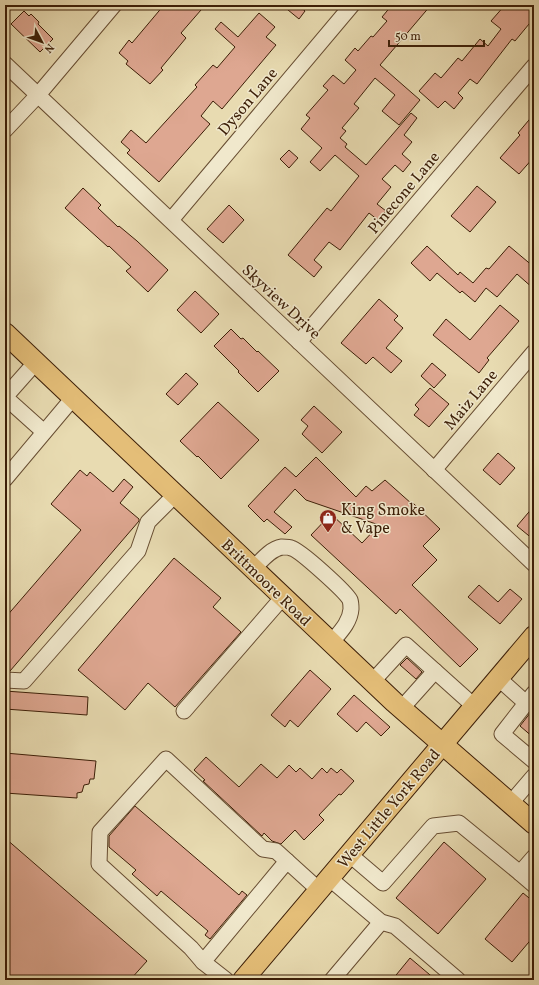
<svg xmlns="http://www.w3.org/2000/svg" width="539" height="985" viewBox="0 0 539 985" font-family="Vollkorn,serif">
	<rect width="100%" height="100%" fill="#e8dbb1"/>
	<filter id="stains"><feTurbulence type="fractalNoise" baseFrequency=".005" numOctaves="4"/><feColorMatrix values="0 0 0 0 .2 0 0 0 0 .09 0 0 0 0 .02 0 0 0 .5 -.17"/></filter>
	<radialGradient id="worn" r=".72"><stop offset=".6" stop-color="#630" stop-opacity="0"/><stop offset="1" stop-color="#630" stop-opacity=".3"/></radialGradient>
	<g fill="#dea791" stroke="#3c1e07">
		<path d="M164 5H194L201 10 181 33 186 38 161 68 163 70 150 84 126 64 128 61 119 53 129 40 132 43Z"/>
		<path d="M282 5H298L305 11 299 19Z"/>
		<path d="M392 5H431L380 65 420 100 399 125 382 111 395 95 375 78 354 104 359 108 342 128 346 131 340 138 347 144 345 147 366 165 411 113 417 118 404 135 412 142 402 154 411 162 403 172 395 165 382 179 391 187 377 204 386 211 378 220 369 213 340 250 329 242 314 260 322 267 314 277 288 255 327 208 331 211 359 176 335 155 320 171 310 162 322 148 301 129 310 118 306 115 328 90 323 86 333 75 344 84 356 70 345 60 355 48 358 51 371 36 373 37 387 21 382 17Z"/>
		<path d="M505 5H533L529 10 534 15V18L515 41 512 39 477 84 470 79 458 93 463 98 454 109 445 101 438 108 419 91 435 73 441 78 458 58 462 61 480 39 488 46 501 29 491 21Z"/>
		<path d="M24 11 29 16 31 14 39 22 38 24 53 39 40 52 11 24Z"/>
		<path d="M259 13 275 27 266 37 276 45 222 109 213 101 201 116 210 124 159 182 127 153 130 150 121 142 131 130 146 143 197 87 195 85 213 65 217 68 235 47 215 29 221 22 238 37Z"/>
		<path d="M534 114V157L519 174 500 158 520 135 518 133Z"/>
		<path d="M289 150 298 158 289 168 280 159Z"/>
		<path d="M477 186 496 202 470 232 451 216Z"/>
		<path d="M83 188 101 205 98 208 118 227 119 226 137 241 168 270 148 292 126 271 131 267 109 246 108 247 65 208Z"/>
		<path d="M229 205 244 220 223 243 207 229Z"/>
		<path d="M427 246 458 275 460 272 473 283 486 268 489 269 509 246 534 267V289L517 274 497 297 486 288 475 302 462 291 460 293 437 273 430 281 411 263Z"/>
		<path d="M195 291 219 314 201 333 177 310Z"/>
		<path d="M379 299 398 316 394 320 403 328 386 348 402 361 391 373 373 357 366 364 341 343Z"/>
		<path d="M500 305 519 321 487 358 489 360 479 373 433 335 446 319 470 340Z"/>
		<path d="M231 329 241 339 243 338 257 352 258 351 279 371 258 392 238 372 239 371 214 346Z"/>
		<path d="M432 363 446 375 434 388 421 376Z"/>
		<path d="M186 373 198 384 178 405 166 394Z"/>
		<path d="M430 388 449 404 429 427 414 415 419 409 415 405Z"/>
		<path d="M218 402 259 440 221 479 198 456 197 457 180 441Z"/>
		<path d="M314 406 342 432 322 453 302 434 308 426 301 420Z"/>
		<path d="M498 453 515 468 500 485 483 470Z"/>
		<path d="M316 457 356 497 366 486 372 491 385 480 412 504 413 503 440 529 423 546 437 560 412 585 478 649 460 667 400 609 396 614 311 535 331 514 362 543 379 525 306 500 295 489 274 512 292 527 285 534 267 519 264 522 248 506 285 467 296 477Z"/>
		<path d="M80 470 87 476 90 472 113 492 124 479 133 487 120 503 139 519V521L10 671H5V618L81 530 51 504Z"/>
		<path d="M534 506V540L517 526Z"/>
		<path d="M174 558 221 598 213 607 241 632 175 707 148 683 125 710 78 670Z"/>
		<path d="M479 585 498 602 510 589 522 599 500 624 468 597Z"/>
		<path d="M407 658 422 672 416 679 400 665Z"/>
		<path d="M310 670 331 689 298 727 290 720 285 727 271 715Z"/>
		<path d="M5 691 88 697 87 715 5 709Z"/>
		<path d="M354 695 390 727 381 736 366 722 357 732 337 714Z"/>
		<path d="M534 708V738L520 726Z"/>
		<path d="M5 753 96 761 94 779H90L89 784 84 785 82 792 77 793V798L5 793Z"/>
		<path d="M206 757 239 787 261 764 277 778 289 765 296 772 300 768 312 779 322 768 327 773 331 768 337 773 341 769 354 781 341 795 339 794 319 815 324 820 304 840 295 830 281 844 272 841 264 833 262 836 203 781 205 780 194 770Z"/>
		<path d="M135 806 239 895 242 891 247 895 210 939 205 935 208 931 161 891 157 896 132 874 136 870 109 847V836Z"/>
		<path d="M5 838 147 961 130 980H5Z"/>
		<path d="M444 842 486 879 438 934 396 898Z"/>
		<path d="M523 893 534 902V936L512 962 485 939Z"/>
		<path d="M410 958 436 980H392Z"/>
	</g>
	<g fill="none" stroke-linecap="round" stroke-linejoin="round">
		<g stroke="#674d32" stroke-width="17">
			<g id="minor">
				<path d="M5 64 534 564"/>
				<path d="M5 130 38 95 114 5"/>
				<path d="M171 220 352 5"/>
				<path d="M299 342 534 66"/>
				<path d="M5 397 44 432"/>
				<path d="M5 397 36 362"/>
				<path d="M434 470 534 352"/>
				<path d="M5 479 73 398"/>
				<path d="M253 569C261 561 270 549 282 547 284 547 289 547 291 548 300 550 346 592 350 600 351 603 351 607 351 609 350 623 339 633 331 643"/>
				<path d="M498 678 526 703"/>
				<path d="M5 680 24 681 138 551 148 522 175 495"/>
				<path d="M372 682 406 645 474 706"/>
				<path d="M534 693 502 734 534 761"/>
				<path d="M401 709 435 671"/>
				<path d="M184 711 283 597"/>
				<path d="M510 804 534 776"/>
				<path d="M349 854 383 883 433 826 459 823 520 873 534 857"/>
				<path d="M520 873 534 885"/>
				<path d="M329 878 381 922 395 926 458 980"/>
				<path d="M203 962 191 948 99 864 100 832 166 759 263 849 276 851 287 861"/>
				<path d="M226 980 203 962 287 861 319 890"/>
				<path d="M332 980 381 922"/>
			</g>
		</g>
		<g stroke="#3c1e07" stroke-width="22">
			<g id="major">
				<path d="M5 333 394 702 534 824"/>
				<path d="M243 980 534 636"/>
			</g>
		</g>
		<use href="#minor" stroke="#f0e8cc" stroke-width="15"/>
		<use href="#major" stroke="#e4be78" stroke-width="20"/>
	</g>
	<defs>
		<g id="shop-pin" transform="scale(0.9)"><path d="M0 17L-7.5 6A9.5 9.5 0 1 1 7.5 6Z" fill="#8f2418" stroke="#f0e8cc"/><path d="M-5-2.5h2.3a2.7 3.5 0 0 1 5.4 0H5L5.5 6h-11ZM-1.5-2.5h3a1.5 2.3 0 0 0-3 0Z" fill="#fff"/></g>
	</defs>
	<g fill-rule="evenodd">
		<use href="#shop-pin" x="328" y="518"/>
	</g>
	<g text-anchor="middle" stroke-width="3" stroke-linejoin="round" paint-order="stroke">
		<g font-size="16" fill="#3c1e07" stroke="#f0e8cc">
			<text transform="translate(247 101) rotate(-50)" y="6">Dyson Lane</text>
			<text transform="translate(403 192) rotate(-50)" y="6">Pinecone Lane</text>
			<text transform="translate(282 301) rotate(43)" y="6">Skyview Drive</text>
			<text transform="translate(470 399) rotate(-50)" y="6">Maiz Lane</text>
			<text transform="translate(267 582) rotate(44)" y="6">Brittmoore Road</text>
			<text transform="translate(388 808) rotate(-50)" y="6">West Little York Road</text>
		</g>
		<g font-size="16" fill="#3c1e07" stroke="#f0e8cc" text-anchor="start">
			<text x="341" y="515">King Smoke<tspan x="341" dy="18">&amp; Vape</tspan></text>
		</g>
	</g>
	<rect width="539" height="985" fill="none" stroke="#e8dbb1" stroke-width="20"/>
	<rect x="6" y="6" width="527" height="973" fill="none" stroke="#3c1e07" stroke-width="2"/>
	<rect x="10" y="10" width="519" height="965" fill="none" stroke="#3c1e07"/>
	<g transform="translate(42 42) rotate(131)" stroke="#f0e8cc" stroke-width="3" paint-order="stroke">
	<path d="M0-3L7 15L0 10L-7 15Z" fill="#3c1e07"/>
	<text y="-6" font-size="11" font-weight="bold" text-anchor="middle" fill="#3c1e07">N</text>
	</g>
	<path d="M389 40v6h95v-6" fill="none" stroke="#3c1e07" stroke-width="2"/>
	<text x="395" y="40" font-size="12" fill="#3c1e07" stroke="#f0e8cc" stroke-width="3" paint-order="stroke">50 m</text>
	<rect width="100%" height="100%" filter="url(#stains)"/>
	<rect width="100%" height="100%" fill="url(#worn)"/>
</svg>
